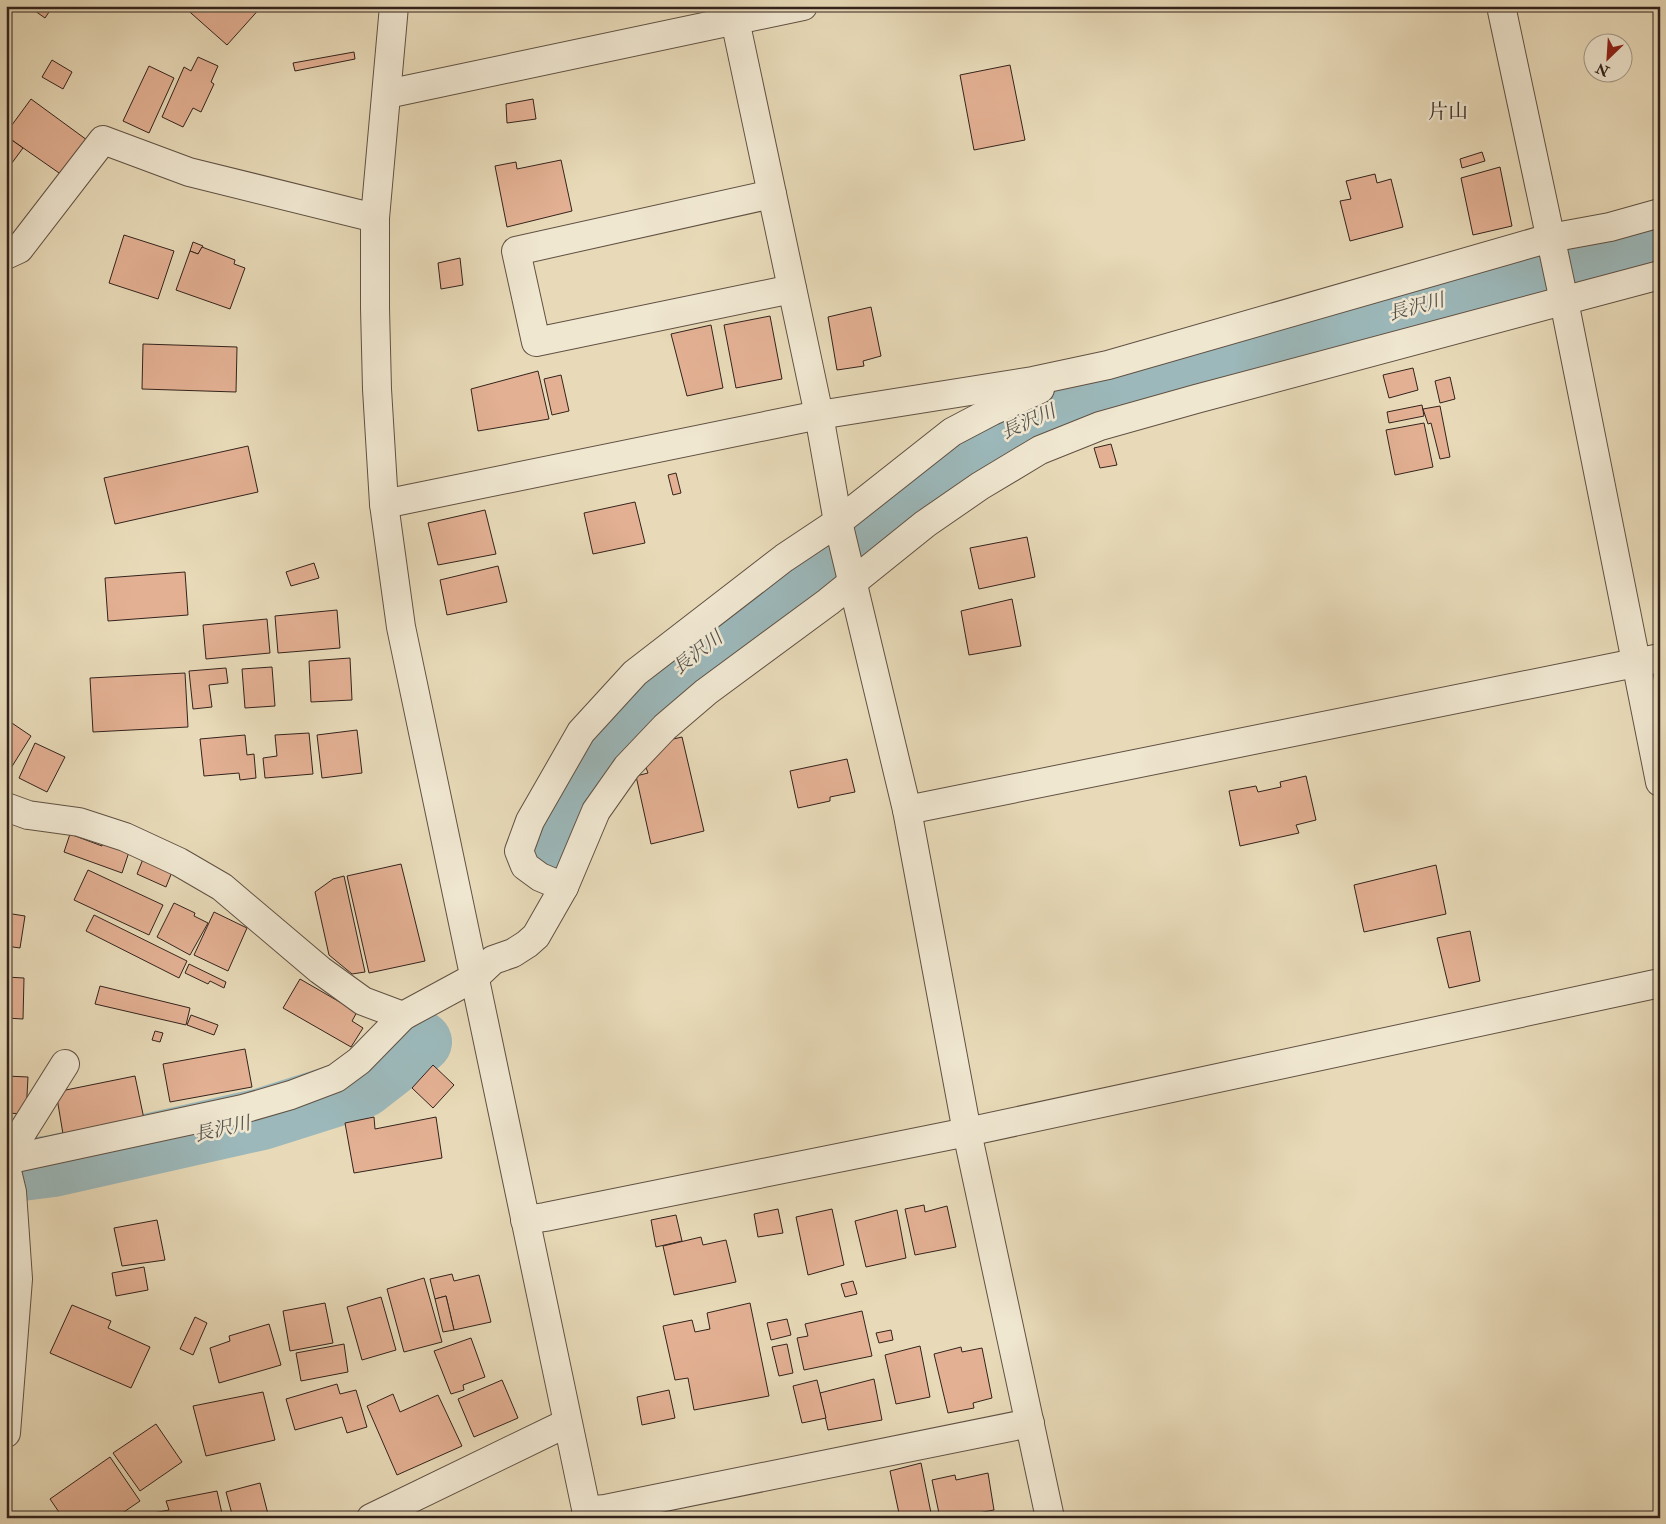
<svg xmlns="http://www.w3.org/2000/svg" width="1666" height="1524" viewBox="0 0 1666 1524" font-family="'IM FELL Double Pica','Noto Serif JP',serif">
	<rect width="100%" height="100%" fill="#e8dab8"/>
	<filter id="stains"><feTurbulence type="fractalNoise" baseFrequency=".004" numOctaves="4"/><feColorMatrix values="0 0 0 0 .2 0 0 0 0 .09 0 0 0 0 .02 0 0 0 .5 -.17"/></filter>
	<radialGradient id="worn" r=".72"><stop offset=".6" stop-color="#630" stop-opacity="0"/><stop offset="1" stop-color="#630" stop-opacity=".3"/></radialGradient>
	<g fill="none" stroke-linecap="round" stroke-linejoin="round">
		<g stroke="#9cb8ba" stroke-width="62">
			<path d="M541 846 571 787 624 718 682 661 874 520 945 464 1013 426 1086 396 1168 372 1585 259 1660 241"/>
			<path d="M6 1172 53 1166 262 1119 363 1087 421 1042"/>
		</g>
	</g>
	<g fill="#e3b093" stroke="#33231c">
		<path d="M28 6H53L45 18Z"/>
		<path d="M183 6H262L227 45Z"/>
		<path d="M354 52 355 59 295 71 293 63Z"/>
		<path d="M198 57 218 66 211 82 214 84 201 112 193 108 183 127 162 117 184 67 191 71Z"/>
		<path d="M52 60 72 72 63 89 42 77Z"/>
		<path d="M1010 65 1025 140 974 150 960 75Z"/>
		<path d="M149 66 174 78 149 133 123 121Z"/>
		<path d="M31 99 87 140 62 175 6 136V133Z"/>
		<path d="M533 99 536 119 507 123 506 104Z"/>
		<path d="M6 136 23 148 6 171Z"/>
		<path d="M1482 152 1485 161 1462 168 1460 159Z"/>
		<path d="M561 160 572 211 507 227 495 166 516 162 517 169Z"/>
		<path d="M1500 167 1512 226 1473 235 1461 178Z"/>
		<path d="M1375 174 1377 183 1391 179 1403 227 1350 241 1340 201 1351 199 1346 181Z"/>
		<path d="M124 235 174 251 158 299 109 283Z"/>
		<path d="M193 242 203 246 198 254 190 251Z"/>
		<path d="M202 247 235 260 234 264 245 268 230 309 176 290 190 251 198 254Z"/>
		<path d="M460 258 463 285 441 289 438 263Z"/>
		<path d="M871 307 881 356 863 361 864 366 837 370 828 317Z"/>
		<path d="M770 316 782 379 736 388 724 325Z"/>
		<path d="M711 325 723 388 687 396 671 334Z"/>
		<path d="M143 344 237 347 236 392 142 389Z"/>
		<path d="M1413 368 1418 390 1389 398 1383 375Z"/>
		<path d="M538 371 549 419 478 431 471 389Z"/>
		<path d="M561 375 569 411 552 415 544 379Z"/>
		<path d="M1450 377 1455 399 1440 403 1435 381Z"/>
		<path d="M1422 405 1424 416 1389 423 1387 412Z"/>
		<path d="M1440 406 1450 457 1440 459 1431 423 1428 424 1423 409Z"/>
		<path d="M1424 423 1433 467 1395 475 1386 430Z"/>
		<path d="M1111 444 1117 465 1100 468 1094 448Z"/>
		<path d="M248 446 258 492 115 524 104 478Z"/>
		<path d="M676 473 681 493 673 495 668 475Z"/>
		<path d="M635 502 645 543 593 554 584 513Z"/>
		<path d="M485 510 496 554 438 565 428 523Z"/>
		<path d="M1027 537 1035 577 979 589 970 548Z"/>
		<path d="M314 563 319 578 291 586 286 572Z"/>
		<path d="M498 566 507 602 447 615 440 580Z"/>
		<path d="M185 572 188 615 108 621 105 578Z"/>
		<path d="M1012 599 1021 646 969 655 961 611Z"/>
		<path d="M337 610 340 648 278 653 275 616Z"/>
		<path d="M267 619 270 653 206 659 203 625Z"/>
		<path d="M350 658 352 700 311 702 309 661Z"/>
		<path d="M272 667 275 706 245 708 242 669Z"/>
		<path d="M226 668 228 683 209 685 212 707 193 709 189 671Z"/>
		<path d="M185 673 188 727 93 732 90 678Z"/>
		<path d="M6 719 31 736 11 768 6 765Z"/>
		<path d="M357 730 362 773 322 778 317 735Z"/>
		<path d="M309 733 313 774 265 778 263 758 277 756 275 735Z"/>
		<path d="M245 735 247 755 254 754 256 778 240 780 239 773 204 776 200 739Z"/>
		<path d="M682 737 704 831 651 844 636 776 648 773 645 765 669 740Z"/>
		<path d="M35 743 65 757 47 792 19 778Z"/>
		<path d="M847 759 855 792 830 797V801L798 808 790 771Z"/>
		<path d="M1306 776 1316 820 1296 825 1299 833 1240 846 1229 791 1256 786 1258 792 1281 787 1280 782Z"/>
		<path d="M70 834 102 846 105 839 130 849 122 873 64 852Z"/>
		<path d="M145 854 174 867 166 887 137 874Z"/>
		<path d="M401 864 425 961 369 973 347 876Z"/>
		<path d="M1436 865 1446 914 1364 932 1354 885Z"/>
		<path d="M88 870 163 905 149 935 74 900Z"/>
		<path d="M344 876 365 972 352 974 329 955 315 892 333 879Z"/>
		<path d="M174 903 195 913 194 916 208 923 190 955 157 937Z"/>
		<path d="M214 912 247 928 228 971 194 955Z"/>
		<path d="M6 913 25 916 20 948 6 946Z"/>
		<path d="M94 915 187 961 179 978 86 931Z"/>
		<path d="M1470 931 1480 981 1449 988 1437 938Z"/>
		<path d="M189 964 226 982 224 988 210 981 208 984 185 973Z"/>
		<path d="M6 977 24 978 23 1019 6 1018Z"/>
		<path d="M300 979 357 1012 352 1021 363 1028 351 1047 283 1008Z"/>
		<path d="M100 986 190 1008 186 1025 95 1004Z"/>
		<path d="M191 1015 218 1025 214 1035 187 1025Z"/>
		<path d="M155 1031 163 1033 160 1042 152 1040Z"/>
		<path d="M245 1049 252 1087 170 1102 163 1064Z"/>
		<path d="M433 1065 454 1085 433 1108 412 1088Z"/>
		<path d="M6 1076 28 1077 26 1114 6 1113Z"/>
		<path d="M135 1076 144 1119 63 1134 56 1092Z"/>
		<path d="M374 1117 375 1129 436 1117 442 1158 354 1173 345 1123Z"/>
		<path d="M924 1205 925 1212 947 1206 956 1247 915 1255 905 1209Z"/>
		<path d="M778 1209 783 1233 758 1237 754 1214Z"/>
		<path d="M832 1209 844 1265 808 1275 796 1217Z"/>
		<path d="M897 1210 906 1258 866 1267 855 1221Z"/>
		<path d="M676 1215 682 1241 656 1247 651 1220Z"/>
		<path d="M157 1220 165 1260 122 1266 114 1228Z"/>
		<path d="M701 1237 703 1245 726 1240 736 1282 674 1295 663 1246Z"/>
		<path d="M144 1267 148 1290 116 1296 112 1273Z"/>
		<path d="M452 1274 454 1281 479 1275 491 1322 454 1330 446 1296 435 1299 430 1279Z"/>
		<path d="M424 1278 442 1342 404 1352 387 1289Z"/>
		<path d="M853 1281 857 1294 845 1297 841 1284Z"/>
		<path d="M446 1296 454 1330 443 1332 435 1299Z"/>
		<path d="M381 1297 396 1350 362 1360 347 1307Z"/>
		<path d="M325 1303 333 1343 290 1351 283 1311Z"/>
		<path d="M750 1303 769 1396 694 1410 688 1378 675 1380 663 1326 692 1320 695 1332 710 1329 707 1313Z"/>
		<path d="M72 1305 111 1321 108 1328 150 1347 131 1388 50 1353Z"/>
		<path d="M862 1311 872 1356 804 1370 797 1338 808 1336 805 1324Z"/>
		<path d="M195 1317 207 1323 193 1355 180 1349Z"/>
		<path d="M787 1319 791 1335 771 1340 767 1323Z"/>
		<path d="M269 1324 281 1365 219 1383 210 1348 230 1341 229 1336Z"/>
		<path d="M891 1330 893 1340 879 1343 876 1333Z"/>
		<path d="M471 1338 485 1377 463 1385 464 1390 451 1394 434 1351Z"/>
		<path d="M344 1344 348 1372 301 1381 296 1353Z"/>
		<path d="M787 1344 793 1373 779 1376 772 1347Z"/>
		<path d="M920 1346 930 1397 896 1404 885 1355Z"/>
		<path d="M961 1347 962 1352 982 1348 992 1398 973 1403 974 1408 948 1413 934 1354Z"/>
		<path d="M874 1379 882 1420 828 1430 820 1393Z"/>
		<path d="M502 1380 518 1418 474 1437 458 1399Z"/>
		<path d="M817 1380 826 1418 802 1423 793 1386Z"/>
		<path d="M337 1384 340 1394 356 1390 367 1427 347 1433 342 1417 295 1430 286 1399Z"/>
		<path d="M669 1390 675 1418 642 1425 637 1397Z"/>
		<path d="M263 1392 275 1440 206 1456 193 1406Z"/>
		<path d="M393 1394 400 1412 438 1395 462 1446 397 1475 367 1406Z"/>
		<path d="M156 1424 182 1462 140 1491 113 1453Z"/>
		<path d="M110 1457 140 1501 115 1518H63L50 1499Z"/>
		<path d="M921 1463 932 1518H900L890 1471Z"/>
		<path d="M988 1473 994 1510 951 1518H940L932 1480 955 1475 956 1480Z"/>
		<path d="M260 1483 269 1518H233L226 1492Z"/>
		<path d="M217 1491 223 1518H149L148 1514 169 1510 166 1501Z"/>
	</g>
	<g fill="none" stroke-linecap="round" stroke-linejoin="round">
		<g stroke="#605143" stroke-width="30">
			<g id="minor">
				<path d="M394 6 375 218V308L377 389 384 504 401 627 588 1518"/>
				<path d="M1501 6 1564 301 1660 782"/>
				<path d="M735 20 819 415 838 522 907 810 967 1132 1050 1518"/>
				<path d="M387 94 803 6"/>
				<path d="M772 194 516 251 536 342 792 289"/>
				<path d="M6 255 19 249 103 140 189 172 375 218"/>
				<path d="M384 504 819 415 1033 381 1108 365 1550 238 1610 227 1660 213"/>
				<path d="M6 807 28 815 79 822 125 837 179 862 222 887 320 970 363 1001 403 1016"/>
				<path d="M907 810 1660 658"/>
				<path d="M564 887 540 877 525 866 519 851 530 821 581 732 635 673 784 558 838 522 952 432 992 411 1040 389"/>
				<path d="M6 1158 65 1064"/>
				<path d="M6 1160 243 1109 291 1095 336 1078 359 1061 403 1016 475 977 493 960 513 953 527 944 536 936 564 887 596 811 627 767 665 727 706 692 828 602 925 524 980 486 1040 450 1100 426 1196 399 1660 275"/>
				<path d="M6 1167 12 1192 18 1279 6 1433"/>
				<path d="M525 1220 545 1217 967 1132 1660 983"/>
				<path d="M586 1511 605 1509 1030 1423"/>
				<path d="M371 1518 567 1423"/>
			</g>
		</g>
		<use href="#minor" stroke="#f0e7d1" stroke-width="28"/>
	</g>
	<g text-anchor="middle" stroke-width="5" stroke-linejoin="round" paint-order="stroke">
		<g font-size="19" font-style="italic" fill="#52504b" stroke="#f0e7d1">
			<text transform="translate(1416 306) rotate(-15)" y="7">長沢川</text>
			<text transform="translate(1028 421) rotate(-24)" y="7">長沢川</text>
			<text transform="translate(697 652) rotate(-38)" y="7">長沢川</text>
			<text transform="translate(222 1128) rotate(-13)" y="7">長沢川</text>
		</g>
		<g font-size="20" fill="#33231c" stroke="#f0e7d1">
			<text x="1448" y="118">片山</text>
		</g>
	</g>
	<rect width="1666" height="1524" fill="none" stroke="#e8dab8" stroke-width="25"/>
	<rect x="8" y="8" width="1651" height="1509" fill="none" stroke="#33231c" stroke-width="2.5"/>
	<rect x="12" y="12" width="1641" height="1499" fill="none" stroke="#33231c"/>
	<g transform="translate(1608 58) rotate(205)"><circle r="24" fill="#f0e7d1" stroke="#a49989"/>
	<path d="M0-4L9 19L0 12L-9 19Z" fill="#8f2418"/>
	<text y="-8" font-size="14" font-weight="bold" text-anchor="middle" fill="#33231c">N</text>
	</g>
	<rect width="100%" height="100%" filter="url(#stains)"/>
	<rect width="100%" height="100%" fill="url(#worn)"/>
</svg>
